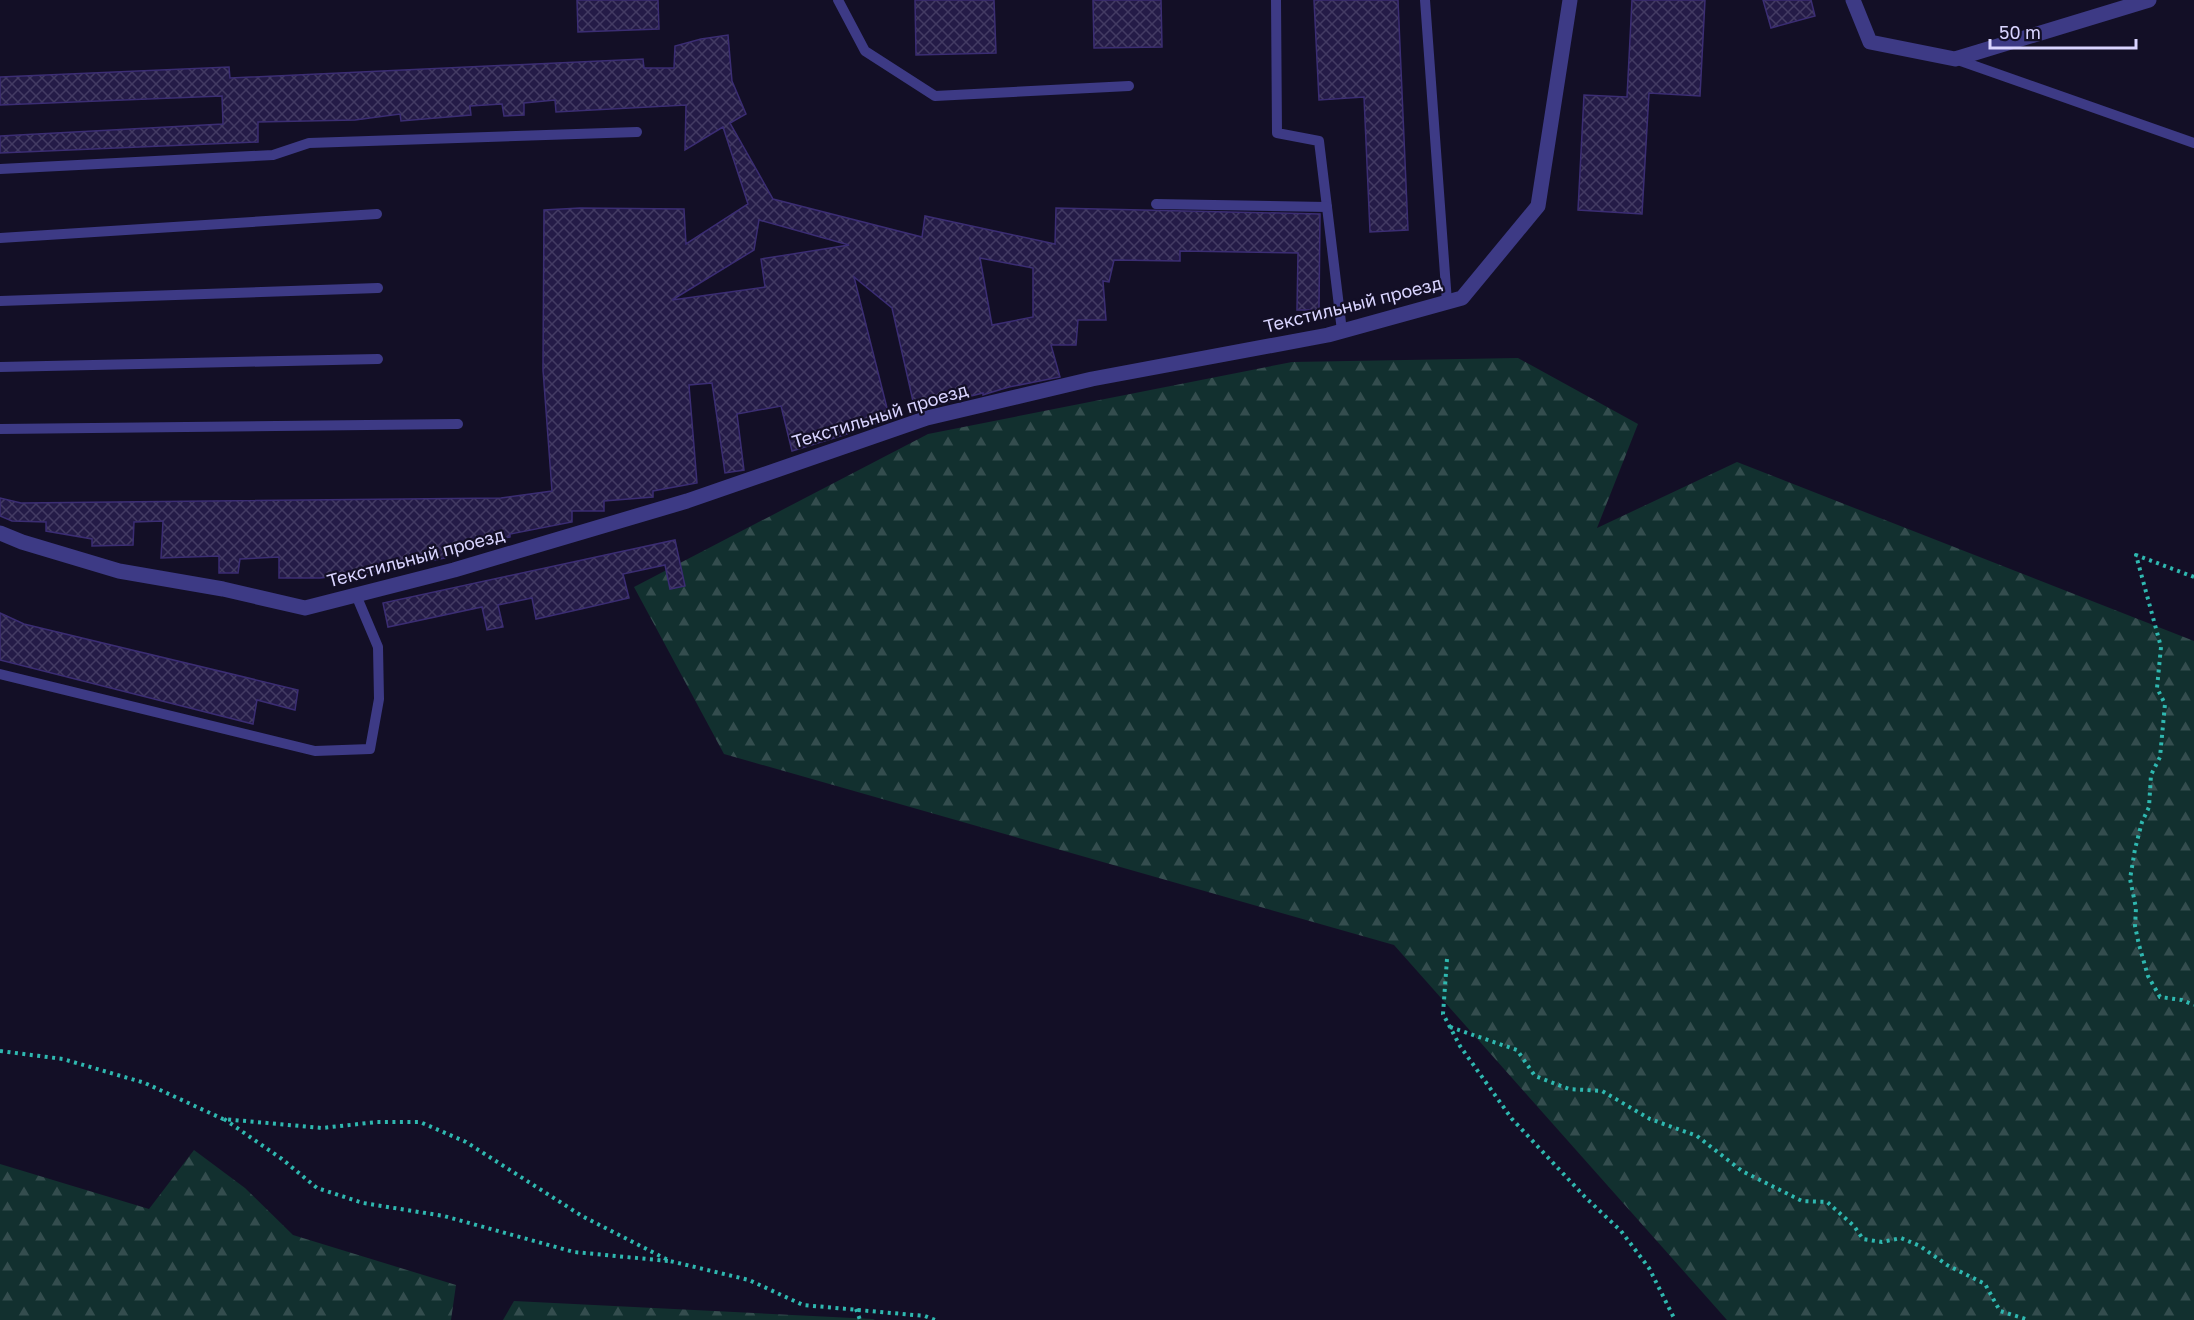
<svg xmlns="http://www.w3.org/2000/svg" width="2194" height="1320" viewBox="0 0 2194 1320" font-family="'Golos Text',sans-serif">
	<defs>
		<pattern id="forest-firs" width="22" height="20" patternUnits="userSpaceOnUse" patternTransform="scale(1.5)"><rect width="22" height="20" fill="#12302f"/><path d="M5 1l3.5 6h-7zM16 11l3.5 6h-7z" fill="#344d4e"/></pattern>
		<pattern id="building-cross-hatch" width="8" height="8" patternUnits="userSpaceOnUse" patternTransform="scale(1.5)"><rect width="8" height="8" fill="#241b47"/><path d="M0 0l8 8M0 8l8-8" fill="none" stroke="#433b63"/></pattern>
	</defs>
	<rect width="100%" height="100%" fill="#130f26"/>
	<g fill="url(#forest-firs)">
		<path d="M1518 358 1638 424 1597 528 1737 462 2194 641V1320H1727L1394 945 724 754 634 587 928 434 1292 362Z"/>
		<path d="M194 1150 245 1188 293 1235 456 1285 451 1320H0V1164L149 1209Z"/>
		<path d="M514 1301 873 1319 875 1320H503Z"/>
	</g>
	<g fill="url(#building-cross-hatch)" stroke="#3b2d73" stroke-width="1.5" fill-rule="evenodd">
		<path d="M577 0H658L659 29 578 32Z"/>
		<path d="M915 0H994L996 53 916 55Z"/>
		<path d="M1093 0H1161L1162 47 1094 48Z"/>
		<path d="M1314 0H1398L1408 230 1370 232 1364 97 1319 100Z"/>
		<path d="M1632 0H1705L1700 96 1649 93 1642 214 1578 210 1584 95 1627 97Z"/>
		<path d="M1763 0H1811L1815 16 1771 28Z"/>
		<path d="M728 35 732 81 746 114 730 123 773 199 922 237 925 216 1055 244 1056 208 1320 214 1319 310H1297L1298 253 1180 251V261L1114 260 1109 282 1103 281 1106 320H1078L1076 345H1051L1060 377 1009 387 989 393 983 395V393L915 410 892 308 854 277 890 420 846 431 847 434 792 451 781 406 737 414 744 470 725 473 712 383 689 385 697 483 653 491V497L604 501V511H572V522L510 534V537L445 549V558L388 570 320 578H279V557L240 559 238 573H219V556L161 558 163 521 134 522 133 545 92 546V539L46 531V522L12 521 0 516V498L21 503 501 498 552 491 543 370 544 210 580 208 684 209 686 244 748 204 723 127 685 150 686 105 556 112 555 100 524 103V115L504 116 502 104 470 106 471 115 401 121 400 114 355 120 258 122V142L0 153V136L223 124 222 96 0 105V77L229 67 230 78 643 59 644 68H674L675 46 701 39ZM759 220 849 245 761 259 765 287 672 300 754 250ZM980 258 1033 268V317L992 325Z"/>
		<path d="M675 540 685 586 670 589 665 565 623 574 629 598 581 609 536 619 532 598 498 605 503 627 487 630 482 607 388 627 383 603Z"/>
		<path d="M0 613 24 624 298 690 295 710 257 700 253 724 0 660Z"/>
	</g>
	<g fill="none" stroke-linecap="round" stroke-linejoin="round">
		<g stroke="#2fb8b0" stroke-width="4" stroke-dasharray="3 4.5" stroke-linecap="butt">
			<path d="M2194 577 2136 555 2161 647 2157 688 2165 704 2160 757 2151 775 2149 807 2142 822 2135 849 2130 879 2136 908 2135 926 2139 945 2148 976 2160 997 2182 1000 2194 1005"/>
			<path d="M1447 959 1443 1014 1460 1046 1512 1119 1585 1197 1621 1231 1649 1268 1675 1320"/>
			<path d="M1450 1027 1517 1050 1535 1076 1569 1089 1602 1091 1650 1119 1697 1136 1742 1171 1802 1201 1827 1202 1854 1226 1863 1239 1882 1242 1901 1238 1920 1246 1947 1265 1985 1284 2000 1311 2029 1320"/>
			<path d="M0 1051 63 1059 145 1083 223 1119 322 1128 377 1122H420L466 1142 582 1216 670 1261 749 1280 803 1305 925 1316 935 1320"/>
			<path d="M224 1119 282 1159 317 1188 363 1203 444 1216 574 1252 668 1261"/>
			<path d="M856 1309 860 1320"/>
		</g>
		<g stroke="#3d3a85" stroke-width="10">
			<path d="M838 0 865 51 935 96 1129 86"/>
			<path d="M1276 0 1277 133 1319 141 1342 331"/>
			<path d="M1425 0 1447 302"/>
			<path d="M1955 59 2194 143"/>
			<path d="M0 169 273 155 309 143 637 132"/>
			<path d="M1156 204 1327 207"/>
			<path d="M0 238 377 214"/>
			<path d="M0 301 378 288"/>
			<path d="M0 367 378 359"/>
			<path d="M0 429 458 424"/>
			<path d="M0 674 315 751 370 749 379 699 378 647 356 595"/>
		</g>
		<g stroke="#3d3a85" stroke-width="15">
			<path d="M1853 0 1870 42 1955 59 2149 0"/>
			<path d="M0 533 22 542 119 571 223 589 305 608 454 570 687 501 927 418 1092 379 1328 335 1462 298 1538 206 1570 0"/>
		</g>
	</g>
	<g text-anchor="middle" stroke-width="4.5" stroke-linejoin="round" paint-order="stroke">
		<g font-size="18" fill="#d9d4ff" stroke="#130f26">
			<text transform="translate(1353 305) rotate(-14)" y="6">Текстильный проезд</text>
			<text transform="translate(880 416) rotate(-17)" y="6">Текстильный проезд</text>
			<text transform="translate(416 558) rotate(-15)" y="6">Текстильный проезд</text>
		</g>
	</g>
	<path d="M1990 39v9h146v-9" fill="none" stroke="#d9d4ff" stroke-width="3"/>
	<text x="1999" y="39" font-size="18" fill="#d9d4ff" stroke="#130f26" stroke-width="4.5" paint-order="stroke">50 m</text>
</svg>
